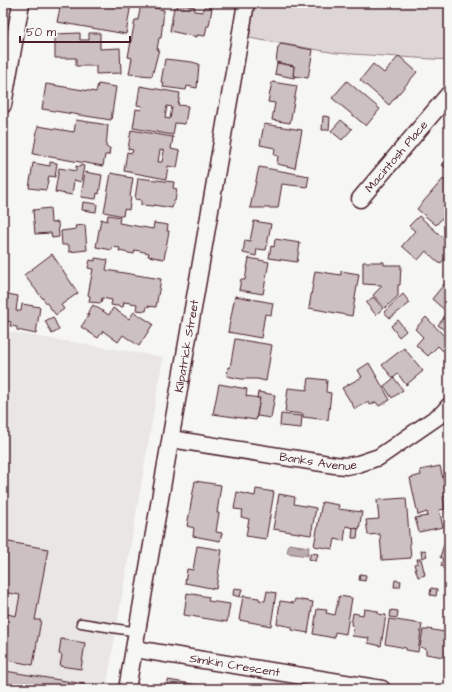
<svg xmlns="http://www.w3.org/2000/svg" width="452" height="692" viewBox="0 0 452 692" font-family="'Architects Daughter',sans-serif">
	<defs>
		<pattern id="water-waves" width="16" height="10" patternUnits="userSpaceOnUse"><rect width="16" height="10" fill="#bbadae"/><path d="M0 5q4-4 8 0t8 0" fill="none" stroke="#9a8c8e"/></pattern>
	</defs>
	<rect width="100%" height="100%" fill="#f6f6f2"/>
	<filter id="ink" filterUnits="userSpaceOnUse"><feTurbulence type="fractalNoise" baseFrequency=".025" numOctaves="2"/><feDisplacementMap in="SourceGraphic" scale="8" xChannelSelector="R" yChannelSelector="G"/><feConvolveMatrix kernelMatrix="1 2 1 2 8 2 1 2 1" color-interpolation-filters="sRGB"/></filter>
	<g filter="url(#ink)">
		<path fill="#e9e6e3" d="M3 331 163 357 106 689H3Z"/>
		<path fill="#ddd6d5" stroke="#947a80" d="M255 3H449V60L336 53 249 38Z"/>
		<path fill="url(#water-waves)" stroke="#8e747a" d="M289 544 309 547 308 556 287 553Z"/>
		<g fill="#ccc1c0" stroke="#4a1f2b" fill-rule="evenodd">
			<path d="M61 3H101L117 6 118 3H131L126 34 57 22Z"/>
			<path d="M141 4 154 7V8L164 10 161 38H159L157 49H159L152 76 129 74 132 58 128 57 135 20H138Z"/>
			<path d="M178 4 195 7 194 11 203 12 204 7 212 8 209 26H207L205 36 197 35V37L170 31 174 7 177 8Z"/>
			<path d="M80 33V40H89V33H100V49L120 48 121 73 96 74V66H76V58H55V34Z"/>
			<path d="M281 44 313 50 308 78 293 76 294 66 276 62 278 47Z"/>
			<path d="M399 56 417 72 389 105 360 80 373 64 384 73Z"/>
			<path d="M165 59 192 62 199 64 197 88 187 86 186 90 163 87 164 83 161 82Z"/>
			<path d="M277 63 294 66 293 76H295L294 78 275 74Z"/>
			<path d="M347 81 380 109 366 126 332 98Z"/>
			<path d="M272 82 297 86 290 123 272 120 275 103 268 102Z"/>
			<path d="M46 84 96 92 98 84 116 87 111 120 42 109Z"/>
			<path d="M140 86 180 93 178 105 188 106 185 124 175 123 173 135 133 128 136 109 141 110 142 106 137 105ZM167 106 172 107 170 119 165 118Z"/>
			<path d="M323 116 330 117 329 130H322Z"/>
			<path d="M76 120 108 125 106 147 110 148 109 155H105L103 166 33 154 38 126 74 132Z"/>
			<path d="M341 120 352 129 342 140 331 131Z"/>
			<path d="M264 124 302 130 295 168 277 164 278 156 274 155 275 148 260 145Z"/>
			<path d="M131 130 173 137 171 149 180 151 177 168 168 166 166 179 124 171 127 152 132 153 133 150 128 149ZM160 150 164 151 162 162H158Z"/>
			<path d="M449 157V171L442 165Z"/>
			<path d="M50 162 57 163 55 177 49 176 46 190 29 188 33 163 50 166Z"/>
			<path d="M80 165 84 166 81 182 74 180 72 195 55 192 59 168 76 171V166L80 167Z"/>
			<path d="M259 167 309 176 307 187 282 184 278 208H250Z"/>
			<path d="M85 172 102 175 99 194 97 193 96 199 81 197Z"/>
			<path d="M111 173 126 176V177L133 178 130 197H131L129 210 124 209 123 216 104 212Z"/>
			<path d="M138 178 174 182 173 188 177 189 175 201H174L172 208 154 205 153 206 141 205V200L135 199Z"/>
			<path d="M443 179 449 184V211L436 225 417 209Z"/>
			<path d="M83 202 97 204 96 212 82 210Z"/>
			<path d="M50 208 51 223 58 222 59 237 52 238 51 233 35 234 33 210Z"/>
			<path d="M108 215 120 217 119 223 153 229 154 223 168 225 167 231H169L164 259 148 256 149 253 135 250 134 254 119 251 120 248 113 247 112 250 96 247 101 219 107 221Z"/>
			<path d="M419 216 449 243V254L440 264 426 251 418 260 402 246 415 231 409 226Z"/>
			<path d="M254 221 271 224 266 250 257 249 256 256 243 253 245 240 250 241Z"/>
			<path d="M85 225 87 250 69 252V245H62L61 231 76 229 75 226Z"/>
			<path d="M275 239 300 243 297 262 269 258 271 246 274 247Z"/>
			<path d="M52 254 78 293 61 305 64 309 56 315 24 275Z"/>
			<path d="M95 258 108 260 106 270 161 279 156 307 147 306 146 311 136 310 137 304 124 302 123 307 111 305 112 300 102 298 101 303 89 302 90 296 88 295 93 269 88 268 90 260 95 261Z"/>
			<path d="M249 258 269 262 263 294 239 290 241 279 245 280Z"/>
			<path d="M363 262H384V265H401L400 285H398V296L385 308 373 295 381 287V285L363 284Z"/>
			<path d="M315 271 341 275V271L359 274 352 316 309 308Z"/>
			<path d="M445 283 449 287V334L438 325 448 313 432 299Z"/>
			<path d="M3 293 18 296 16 311H21L22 304 40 307 36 334 17 330V327L10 326 11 322 3 320Z"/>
			<path d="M403 294 410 303 390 318 384 312Z"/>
			<path d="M235 296 273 303 271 315 265 314 261 338 228 332Z"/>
			<path d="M373 297 383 308 376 315 366 303Z"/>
			<path d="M93 305 109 315 113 308 129 319 134 312 153 324 139 346 123 335 118 342 103 331 98 338 81 327 89 315 87 314Z"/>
			<path d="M53 317 59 330 52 334 45 321Z"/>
			<path d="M426 317 449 341V345L443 351 438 346 428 356 416 345 423 337 415 329Z"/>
			<path d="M398 320 406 331 399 337 391 326Z"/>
			<path d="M235 339 272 345 266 381 257 379H241L227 376 228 367 230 368Z"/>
			<path d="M404 348 423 371 406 385 398 374 393 378 382 365Z"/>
			<path d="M369 363 390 400 379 406 376 402 370 405 368 402 355 409 342 388 362 377 358 370Z"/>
			<path d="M309 378 327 380 326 392 331 393 328 420 303 417V414L285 412 288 388 307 390Z"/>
			<path d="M394 378 403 390 392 398 384 386Z"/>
			<path d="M219 384 247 389 246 396 260 398 256 420 213 414Z"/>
			<path d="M258 392 275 395 271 418 257 416 260 398H257Z"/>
			<path d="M281 414 302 416 301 428 280 426Z"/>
			<path d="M440 466 447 496 443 497 445 509 439 510 443 527 419 532 415 518 428 516 427 512 418 515 410 478 421 475 420 470Z"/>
			<path d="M195 481 221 485 217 513H219L216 532 222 533 220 541 193 536 194 528 187 526Z"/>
			<path d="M256 489 274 492 266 539 246 536 249 519 241 517 243 510 234 509 237 492 255 496Z"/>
			<path d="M279 494 295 497 294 504 316 508 311 535 273 529Z"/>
			<path d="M406 498 411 558 382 560 380 534 368 535 366 520 379 519 377 500Z"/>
			<path d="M322 502 339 505 338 509 362 512 359 529 346 526 344 541 335 539 333 549 314 546Z"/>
			<path d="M353 528 358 529 357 538H352Z"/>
			<path d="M448 532H449V569L441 566 443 559 440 557Z"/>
			<path d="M3 541 48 549 35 620H41L33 665 7 660 5 671 84 684 83 689H3V613L16 616 20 595 3 592Z"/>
			<path d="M197 546 222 550 216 589 185 583 187 569 193 570Z"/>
			<path d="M425 550 427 556 422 558 421 551Z"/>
			<path d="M311 553 318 554 316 561 309 559Z"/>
			<path d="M417 559H421L425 575 418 577 414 564 418 563Z"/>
			<path d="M360 574 366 575 365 581 359 580Z"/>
			<path d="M395 580 401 581 400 587H394Z"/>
			<path d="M234 588 242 589 240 597 233 595Z"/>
			<path d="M431 588 437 589 436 596 430 595Z"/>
			<path d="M267 591 276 593 271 626 239 620 243 596 259 598V600L265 601Z"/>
			<path d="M187 593 209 597 208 601 230 604 227 622 184 615Z"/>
			<path d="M339 596 352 598 346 634 335 632 334 638 313 634 317 609 327 610 326 613 335 615Z"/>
			<path d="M295 599 313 602 308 633 292 630V627L277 624 280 601 294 603Z"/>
			<path d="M364 609 378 611V614L386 615 381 646 368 643 369 638 352 636 354 626 351 625 353 613 363 615Z"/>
			<path d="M391 610 398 611 397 618 390 617Z"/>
			<path d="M389 619 422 624 418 652 406 650V648L385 644Z"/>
			<path d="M445 621 449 622V658L426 654V649L420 647 423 630H428V629L444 632Z"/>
			<path d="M61 639 85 643 81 669 60 666 62 655 59 654Z"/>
			<path d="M168 680 221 689H167Z"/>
		</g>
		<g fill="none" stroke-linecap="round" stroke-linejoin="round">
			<g stroke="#4a1f2b" stroke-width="11">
				<path id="lane" d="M81 623 138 632"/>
			</g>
			<g stroke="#4a1f2b" stroke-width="19">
				<g id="street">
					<path d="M3 105 21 3"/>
					<path id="s1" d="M360 199 449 94"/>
					<path id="s2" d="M171 439 335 465 346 466 358 464 379 457 443 413 449 406"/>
					<path id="s3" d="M135 649 382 689"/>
					<path id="s4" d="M127 689 246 3"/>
				</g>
			</g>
			<path stroke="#4a1f2b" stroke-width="2.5" stroke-dasharray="1 3" stroke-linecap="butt" d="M84 686 92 689"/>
			<use href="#lane" stroke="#f6f6f2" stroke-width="8"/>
			<use href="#street" stroke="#f6f6f2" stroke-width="16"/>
		</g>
	</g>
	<g text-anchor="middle" stroke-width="3" stroke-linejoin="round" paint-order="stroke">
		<g font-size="12" fill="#4a1f2b" stroke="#f6f6f2">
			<text dy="4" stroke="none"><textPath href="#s1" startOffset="56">Macintosh Place</textPath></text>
			<text dy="4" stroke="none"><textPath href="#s4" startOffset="348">Kilpatrick Street</textPath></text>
			<text dy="4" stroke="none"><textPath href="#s2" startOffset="149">Banks Avenue</textPath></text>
			<text dy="4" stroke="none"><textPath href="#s3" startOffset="101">Simkin Crescent</textPath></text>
		</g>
	</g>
	<rect width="452" height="692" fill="none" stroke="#f6f6f2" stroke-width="16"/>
	<rect x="8" y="8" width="436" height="676" fill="none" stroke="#4a1f2b" stroke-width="1.5" filter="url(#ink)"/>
	<path d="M20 36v6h110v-6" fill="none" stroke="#4a1f2b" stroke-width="2"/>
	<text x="26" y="36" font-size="12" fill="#4a1f2b" stroke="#f6f6f2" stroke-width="3" paint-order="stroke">50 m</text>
</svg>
